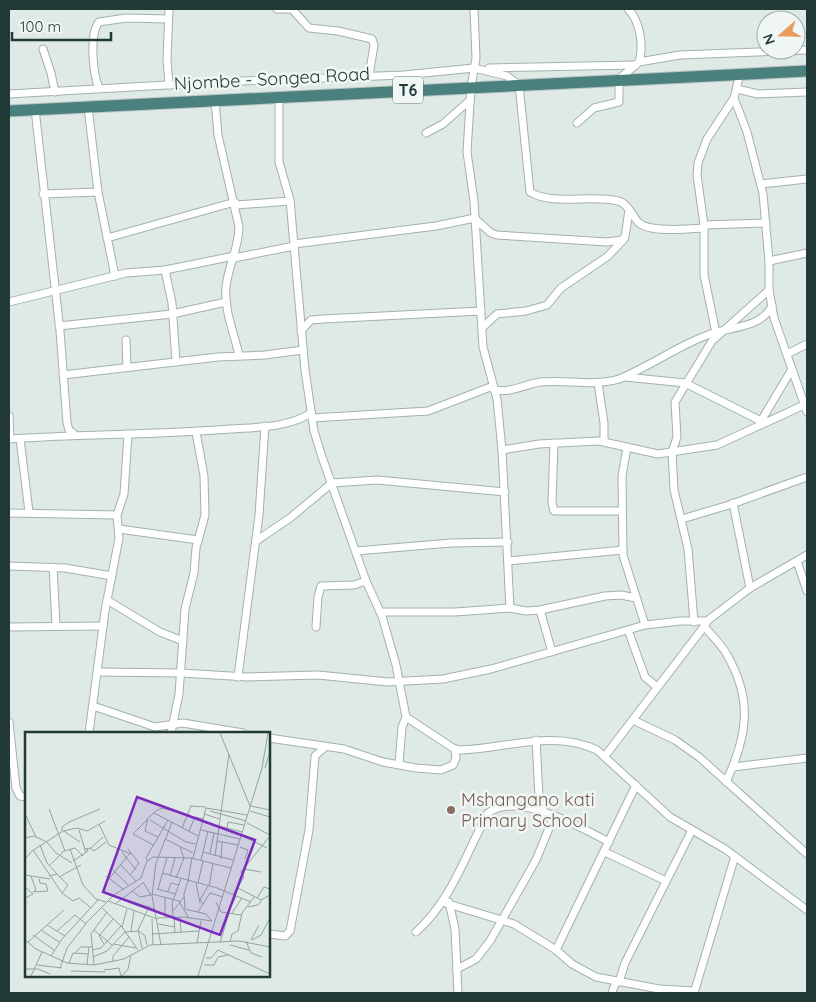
<svg xmlns="http://www.w3.org/2000/svg" width="816" height="1002" viewBox="0 0 816 1002" font-family="Quicksand,sans-serif">
	<rect width="100%" height="100%" fill="#dfeae7"/>
	<g fill="none" stroke-linecap="round" stroke-linejoin="round">
		<g stroke="#a2b1af" stroke-width="9">
			<g id="minor">
				<path d="M169 9 167 59 169 85"/>
				<path d="M277 9H290"/>
				<path d="M292 9 309 28 338 31 372 39 374 45 369 76"/>
				<path d="M474 9 476 58 471 87 467 152 474 201 483 347 497 399 502 450 510 608"/>
				<path d="M43 49 51 73 55 92"/>
				<path d="M639 62 680 55 807 50"/>
				<path d="M489 68 636 65"/>
				<path d="M99 88C93 75 89 34 99 22L126 18 168 19"/>
				<path d="M737 89 758 94 807 92"/>
				<path d="M9 94 219 82 404 75 474 68 507 76 519 85 530 192C553 206 591 194 618 201 628 203 632 216 639 223 651 233 689 229 704 228"/>
				<path d="M279 97V162L290 200 305 370 314 431 322 457 366 581 382 616 396 665 406 717 453 748 459 750C505 749 553 729 597 750L670 817 725 849 807 910"/>
				<path d="M734 98 747 132 763 194 769 261V290L774 318 807 412"/>
				<path d="M215 100 218 135 239 227C239 248 228 266 226 287 224 310 234 333 239 355"/>
				<path d="M88 107 98 192 115 276"/>
				<path d="M35 109 60 331 67 423 69 430 75 435"/>
				<path d="M577 123 594 108 619 102V79L639 62C644 45 640 21 628 9"/>
				<path d="M426 133 443 124 470 100"/>
				<path d="M761 184 807 179"/>
				<path d="M43 194 98 192"/>
				<path d="M236 205 290 201"/>
				<path d="M475 219 491 233 497 235 607 242 621 240 625 237 629 210"/>
				<path d="M704 225 766 223"/>
				<path d="M107 238 235 202"/>
				<path d="M294 244 436 226 475 218"/>
				<path d="M234 258 294 246"/>
				<path d="M769 261 807 253"/>
				<path d="M165 270 172 303 176 362"/>
				<path d="M9 302 126 273 165 270 234 256"/>
				<path d="M59 326 172 314 226 302"/>
				<path d="M482 328 497 314 526 311 547 305 561 288 608 256 624 239"/>
				<path d="M301 331 311 320 323 319 481 311"/>
				<path d="M716 333 704 275V225L697 175 698 163 707 139 734 98 740 73"/>
				<path d="M126 340 127 367"/>
				<path d="M787 354 807 344"/>
				<path d="M63 375 218 357 265 355 303 350"/>
				<path d="M625 377 685 383 763 422"/>
				<path d="M598 383 604 423V441"/>
				<path d="M494 390C512 393 523 385 540 382 566 379 593 387 619 379 651 366 685 341 717 332 736 327 762 326 772 306"/>
				<path d="M9 416 10 439"/>
				<path d="M312 418 428 411 493 386"/>
				<path d="M761 421 792 369"/>
				<path d="M9 439C82 434 156 435 230 429 258 427 287 428 311 413"/>
				<path d="M20 439 29 512"/>
				<path d="M554 443 552 503 554 511H622"/>
				<path d="M627 447 622 476 623 555 645 625"/>
				<path d="M502 450 539 444 599 441 658 454 717 445 804 405"/>
				<path d="M733 503 750 588"/>
				<path d="M9 513 117 515"/>
				<path d="M682 519 729 505 807 477"/>
				<path d="M119 529 198 540"/>
				<path d="M256 541 290 518 332 483 377 480 505 492"/>
				<path d="M356 551 451 543 508 542"/>
				<path d="M508 561 623 550"/>
				<path d="M797 561 807 591"/>
				<path d="M9 566 65 568 112 576"/>
				<path d="M53 567 56 625"/>
				<path d="M107 600 160 632 183 641"/>
				<path d="M540 610 552 652"/>
				<path d="M380 612H455L510 608 526 611 540 610 605 596 621 595 636 598"/>
				<path d="M694 622 688 549 674 490 672 452 677 437 675 402 712 341 769 290"/>
				<path d="M704 626C711 635 720 643 726 653 753 699 748 735 726 782"/>
				<path d="M9 627 103 626"/>
				<path d="M316 627 318 597 321 586 354 585 366 581"/>
				<path d="M628 630 645 677 657 687"/>
				<path d="M98 672 182 673 247 677 318 675 388 682 443 679 491 669 645 625 680 621H707L750 588 807 555"/>
				<path d="M238 677 259 515 265 426"/>
				<path d="M93 706 155 727 183 723 243 733"/>
				<path d="M633 720 675 740 699 757 807 854"/>
				<path d="M9 722 16 788 20 796 26 797"/>
				<path d="M89 733 105 611 119 538 117 515 124 494 128 434"/>
				<path d="M171 733 179 694 185 609 194 573 196 548 205 515 204 476 196 432"/>
				<path d="M269 738 344 749 383 762 416 768 441 770 453 765 456 758 455 749"/>
				<path d="M536 740 539 796 543 812"/>
				<path d="M605 756 706 624"/>
				<path d="M399 763 402 727 406 717"/>
				<path d="M733 767 807 758"/>
				<path d="M605 852 666 881"/>
				<path d="M442 902 514 924 556 950 572 964 596 977 659 989 694 991"/>
				<path d="M449 902 455 929 458 993"/>
				<path d="M416 932C452 900 466 853 488 813 518 791 580 827 609 842"/>
				<path d="M269 934 285 936 290 931 309 830 315 756 325 747"/>
				<path d="M556 950 636 785"/>
				<path d="M457 969 476 959 490 941 536 860 554 816"/>
				<path d="M619 982 625 963 692 830"/>
				<path d="M612 993 616 981"/>
				<path d="M694 993 735 856"/>
			</g>
		</g>
		<g stroke="#bcc4c3" stroke-width="13">
			<path id="trunk" d="M9 111 807 71"/>
		</g>
		<use href="#minor" stroke="#fff" stroke-width="7"/>
		<use href="#trunk" stroke="#4a807e" stroke-width="11"/>
	</g>
	<circle fill="#8d6e63" stroke="#eff6f4" stroke-width="2" cx="451" cy="810" r="5"/>
	<g text-anchor="middle" stroke-width="5" stroke-linejoin="round" paint-order="stroke">
		<rect fill="#eff6f4" stroke="#5f7270" stroke-width="1" x="393" y="76.5" width="30" height="27" rx="4"/>
		<g font-size="16" font-weight="bold" fill="#213937">
			<text x="408" y="96">T6</text>
		</g>
		<g font-size="18" fill="#213937" stroke="#eff6f4">
			<text transform="translate(272 79) rotate(-3)" y="6">Njombe - Songea Road</text>
		</g>
		<g font-size="18" fill="#785e54" stroke="#eff6f4" text-anchor="start">
			<text x="461" y="806">Mshangano kati<tspan x="461" dy="21">Primary School</tspan></text>
		</g>
	</g>
	<g transform="translate(25 732)">
		<rect width="245" height="245" fill="#dfeae7"/>
		<path fill="none" stroke="#93a3a1" stroke-width="1" d="M195 1 225 74M240 36 245 19M165 74 181 75M226 74 245 78M24 77 40 119M185 79 221 89M225 79 245 85M129 81 173 104M0 82 11 105M179 82 195 87M123 87 108 102 128 113M125 88 161 110 171 112M178 90 194 94M222 91 245 103M74 92 84 113 106 122M194 94 217 100M157 96 166 74M202 96 203 90 219 93M54 98 61 121M176 98 215 107M37 99V95L44 90 75 77M39 99 55 110M164 99 170 85 179 87M218 104 242 116M133 105 120 99 123 86 131 79 137 76 164 83M0 106 9 104 20 109M140 107 168 121M21 109 31 121 47 131M192 109 213 113M15 113 22 131 32 142M215 115 223 118 220 127M65 116 69 119 81 110M45 117 58 153 71 167 81 170M59 117 66 116 78 105M103 117 114 131 105 143M8 118 37 161 48 169 54 166 66 176M97 120 111 138M178 120 208 128M185 121 189 101M190 124 204 22M168 126 181 76 222 83M0 127 7 119 38 99 52 96 62 99 80 89M196 127 197 110M176 128 183 99M48 129 63 119 62 116M123 129 121 126 143 88M95 132 111 149M25 133 39 119 50 116 58 124M219 137 236 140M88 138 103 153M137 141 192 156 226 170M0 143 25 147M6 144 11 158 8 160M24 144 32 142 43 153 37 161M81 144 98 157M145 144 150 126M34 145 56 133M151 146 159 126 155 115M84 147 105 121M163 149 167 126M118 150 126 163M171 151 175 171M173 151 178 129M184 154 188 132M0 155 8 162 0 166V183M213 156 236 168 245 163M132 157 151 162M133 157 142 126M107 159 115 165 126 163M143 159 146 151 154 153M8 160 23 159 21 152 15 151 14 147M127 162 154 169 163 185M208 163 219 145 216 140 245 104M95 166 130 177M232 166 239 155 245 157M83 169 132 187M191 170 196 180 216 183M90 172 118 151M178 172 175 168 183 154M76 175 97 195 113 218M223 175 233 173 237 168M160 177 159 162 163 149M160 177 181 182 187 189M148 179 159 165M173 180 185 161 198 165M203 181 211 164M207 181 217 166M148 184 147 171 156 147M149 184 150 201M140 185V165M155 185 156 201M132 186 159 185 187 189M127 187 128 213M133 192 150 195M22 193 40 204M97 195 102 177M16 198 34 210M69 198 87 213M32 199 50 183 61 192M106 199 109 179M100 200 114 199 120 204 122 213M127 202 174 199M8 203 29 218M0 208 11 217 42 231 69 233 99 227 125 213 214 209 245 215M226 208 234 193M227 208 236 203 245 186M221 209 226 221 237 225M3 210 39 178M205 210 207 202 213 199 217 181 229 165M172 211 176 189M195 211 204 181M79 212 74 204 88 187M88 212 111 216M136 213 127 164 131 131 147 90M205 213 224 218M117 216 113 198 123 177M67 218 76 216 96 194M50 221 56 215H67M26 224 37 207 73 168M68 225 82 219 100 200M181 226H186L193 218 245 242M88 229V224L104 205M44 231 48 221 63 222M62 232 64 215M12 233 37 236M69 233 66 202 82 180M179 233H189L193 225 203 223M35 236 42 216 63 189 89 163 116 146 122 129 128 125 166 126 206 136M0 237H13L25 242M79 238 94 236 96 244M46 239 80 240M6 244 17 220M97 244 103 237 106 223M173 244 237 36 243 1"/>
		<path fill="#7b2cbf" fill-opacity="0.15" stroke="#7b2cbf" stroke-width="2.5" d="M112 65 230 108 195 203 78 160Z"/>
		<rect width="245" height="245" fill="none" stroke="#213937" stroke-width="2.5"/>
	</g>
	<rect width="816" height="1002" fill="none" stroke="#213937" stroke-width="20"/>
	<g transform="translate(781 35) rotate(250)"><circle r="24" fill="#eff6f4" stroke="#9daaa8"/>
	<path d="M0-4L9 19L0 12L-9 19Z" fill="#e99c5e"/>
	<text y="-8" font-size="14" font-weight="bold" text-anchor="middle" fill="#213937">N</text>
	</g>
	<path d="M12 32v8h99v-8" fill="none" stroke="#213937" stroke-width="2.5"/>
	<text x="20" y="32" font-size="15" fill="#213937" stroke="#eff6f4" stroke-width="4" paint-order="stroke">100 m</text>
</svg>
